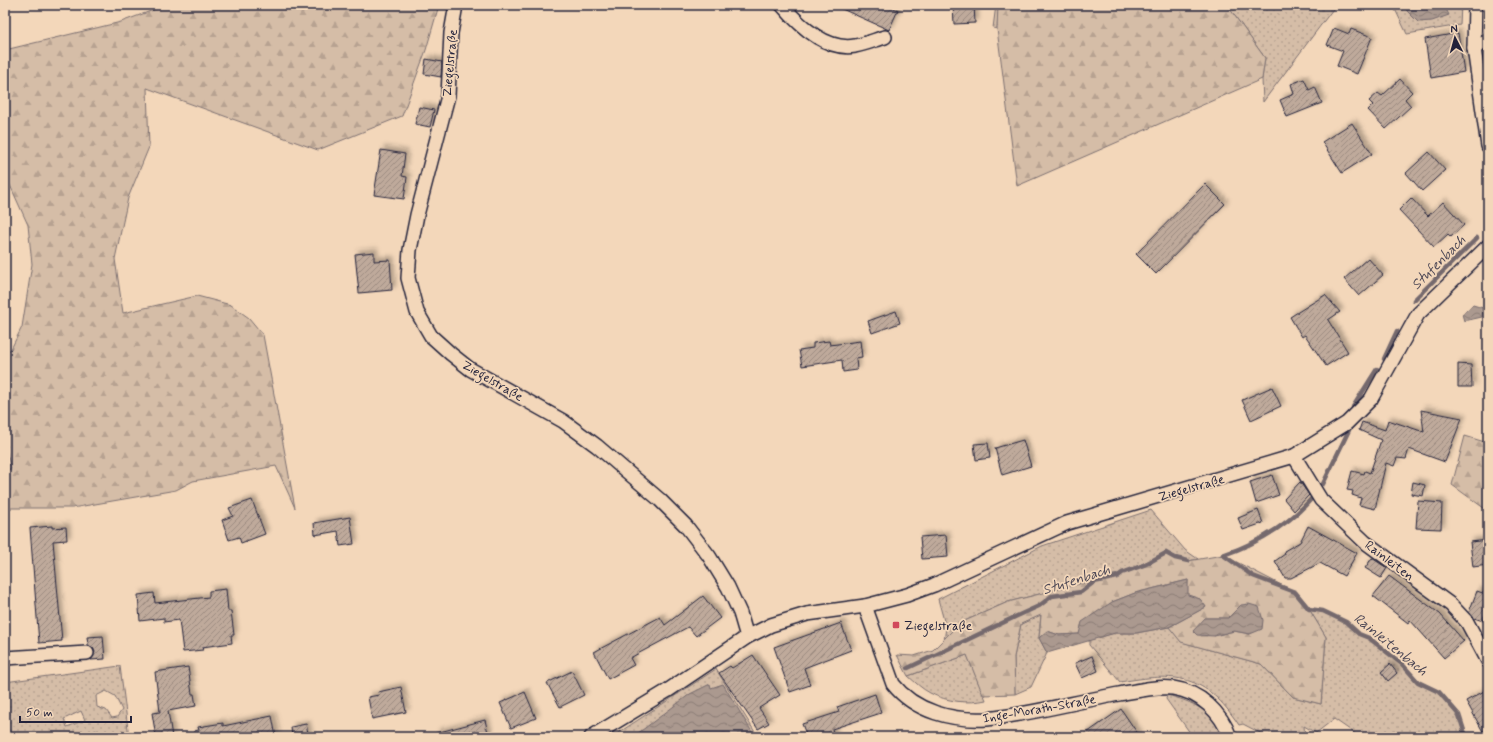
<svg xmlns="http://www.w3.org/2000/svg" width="1493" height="742" viewBox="0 0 1493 742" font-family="Mynerve,sans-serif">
	<defs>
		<pattern id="green-dots" width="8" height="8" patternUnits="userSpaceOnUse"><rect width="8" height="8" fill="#d5bda7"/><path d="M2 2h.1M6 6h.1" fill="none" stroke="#b7a291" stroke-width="1.8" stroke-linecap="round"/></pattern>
		<pattern id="forest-firs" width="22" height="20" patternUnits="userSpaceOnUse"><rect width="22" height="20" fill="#d5bda7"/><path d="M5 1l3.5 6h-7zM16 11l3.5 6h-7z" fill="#b7a291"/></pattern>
		<pattern id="water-waves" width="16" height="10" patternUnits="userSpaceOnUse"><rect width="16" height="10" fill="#ab998f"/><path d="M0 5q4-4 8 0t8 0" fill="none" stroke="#8b7c76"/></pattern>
		<pattern id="building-hatch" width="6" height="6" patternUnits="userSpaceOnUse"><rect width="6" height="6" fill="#bfaa9b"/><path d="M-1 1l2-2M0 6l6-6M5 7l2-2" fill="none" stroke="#9b8a80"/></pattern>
		<filter id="shadow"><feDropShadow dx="3.5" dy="-3.5" stdDeviation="2" flood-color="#0004"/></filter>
	</defs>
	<rect width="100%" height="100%" fill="#f3d7ba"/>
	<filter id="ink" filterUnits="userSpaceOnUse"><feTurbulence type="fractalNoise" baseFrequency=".025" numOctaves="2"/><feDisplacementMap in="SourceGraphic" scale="8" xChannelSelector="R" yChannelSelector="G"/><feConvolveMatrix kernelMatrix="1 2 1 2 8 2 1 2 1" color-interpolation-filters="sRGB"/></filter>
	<g filter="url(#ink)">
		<g fill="url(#green-dots)" stroke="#7c7071" fill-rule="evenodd">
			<path d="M996 5H999L997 29 993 28Z"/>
			<path d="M1227 5H1336L1263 102 1262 79 1265 58Z"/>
			<path d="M1393 5H1461L1460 25 1407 34Z"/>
			<path d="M1151 510 1185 550 1198 559 1188 561 1166 553 1122 573 1008 602 960 623 944 640 946 628 938 599 1042 546Z"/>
			<path d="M1309 609 1323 611 1346 622 1359 634 1369 638 1402 664 1418 682 1439 692 1459 715 1466 737H1360L1334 719 1316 733 1304 726 1305 737H1268L1243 724 1239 725C1205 674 1176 672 1120 682L1089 645V640L1115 633H1136L1169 627 1182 642 1261 664 1293 697 1321 704 1326 637Z"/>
			<path d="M1041 614 1039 638 1047 653 1031 687 1015 694 1014 657 1021 624Z"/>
			<path d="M967 655 986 700C969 704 947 702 930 693 922 689 915 682 908 676Z"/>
			<path d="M120 666 129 737H106L95 730 91 737H5V682ZM106 691 115 696 122 710 117 717 112 718 106 710 97 707 96 696ZM81 711 85 720 67 727 64 719Z"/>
			<path d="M716 669 758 737H612Z"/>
			<path d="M1167 695C1193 702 1212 710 1223 737H1193L1166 699Z"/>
		</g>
		<g fill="url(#forest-firs)" stroke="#7c7071" fill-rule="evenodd">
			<path d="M167 5H439L426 50 402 116 318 150 147 88 149 147 128 198 115 259 123 313 197 296 231 305 249 318 263 335 295 508 276 466 193 481 176 490 72 508H11L5 513V469H11L5 446V353L11 349 22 327 32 264 28 225 5 174V50L121 22Z"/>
			<path d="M998 5H1227L1265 58 1262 79 1017 186 997 29Z"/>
			<path d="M1465 436 1488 443V511L1452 485Z"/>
			<path d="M1166 553 1188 561 1223 555 1295 592 1309 609 1326 637 1321 704 1293 697 1261 664 1181 642 1169 627 1206 607 1200 599 1187 595 1188 580 1135 593 1112 602 1079 634 1059 635 1047 631 1039 638 1041 615 1021 624 1014 657 1015 694 983 695 967 655 908 676 897 655 914 656 933 650 960 623 1008 602 1122 573ZM1205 618H1228L1250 634 1234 631 1214 636Z"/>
		</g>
		<path fill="#d5bda7" stroke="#7c7071" d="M5 446 11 469H5Z"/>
		<g fill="url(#water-waves)" stroke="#74696d">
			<path d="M1406 5H1444L1449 15 1432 21 1418 22 1407 11Z"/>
			<path d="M1473 305 1483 308 1482 317 1464 321 1462 314Z"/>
			<path d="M1188 580V595L1200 599 1206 607 1169 627 1136 633H1115L1047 653 1039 638 1047 631 1059 635 1079 634 1082 622 1112 602 1135 593Z"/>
			<path d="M1249 604 1259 607 1263 620 1262 629 1250 634 1234 631 1214 636 1197 635 1193 631 1205 618H1228L1241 605Z"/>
			<path d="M710 684 711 688 723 684 755 737H633L690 694Z"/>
		</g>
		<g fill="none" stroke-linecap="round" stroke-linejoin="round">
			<g stroke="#74696d" stroke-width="4.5">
				<path d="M1414 300 1477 238"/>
				<path d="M1384 359 1397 331"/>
				<path d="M1353 407 1377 369"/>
				<path d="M1323 484 1349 430"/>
				<path d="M1223 555 1253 576 1295 592 1309 609 1323 611 1346 622 1359 634 1369 638 1402 664 1418 682 1439 692 1459 715 1466 737"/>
				<path d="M1223 555C1258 543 1288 526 1313 497"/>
				<path d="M908 668 1017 616 1039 606 1052 596 1081 592 1094 582 1117 577 1122 573 1144 565 1166 553 1175 558 1188 561"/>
			</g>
		</g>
		<g fill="url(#building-hatch)" stroke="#22223b" filter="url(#shadow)">
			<path d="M833 5H887L898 10 889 30Z"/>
			<path d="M953 5H974L975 23 954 24Z"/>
			<path d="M1334 28 1349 34 1351 29 1372 37 1357 74 1337 66 1343 51 1327 45Z"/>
			<path d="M1458 33 1464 72 1431 78 1425 39Z"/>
			<path d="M426 59 442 62 441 77 424 74Z"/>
			<path d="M1304 79 1309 90 1315 87 1322 103 1287 117 1280 100 1294 94 1291 84Z"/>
			<path d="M1400 79 1412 92 1405 99 1411 106 1386 129 1368 110 1373 105 1369 101 1378 93 1382 96Z"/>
			<path d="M419 107 434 110 430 127 415 124Z"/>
			<path d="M1352 123 1372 154 1342 173 1322 142Z"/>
			<path d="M381 150 405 154 402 176 407 177 404 199 374 195Z"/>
			<path d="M1429 152 1445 170 1422 191 1406 173Z"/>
			<path d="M1205 184 1225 204 1156 274 1136 254Z"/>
			<path d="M1411 198 1428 216 1443 202 1464 225 1451 237 1448 234 1434 247 1399 210Z"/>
			<path d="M374 252V261L390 260 392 290 359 293 355 254Z"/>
			<path d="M1368 258 1383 275 1359 296 1344 279Z"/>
			<path d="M1325 295 1340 312 1328 320 1348 352 1326 366 1305 335 1302 337 1290 317Z"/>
			<path d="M896 311 900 323 872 333 868 321Z"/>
			<path d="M829 341 830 345 860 341 862 357 856 358 857 370 843 372 842 360 802 366 799 350 813 348V343Z"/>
			<path d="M1458 364 1471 365 1472 387H1458Z"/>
			<path d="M1272 387 1281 406 1251 420 1242 400Z"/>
			<path d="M1421 410 1462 418 1445 462 1409 449 1406 459 1397 458 1394 466 1386 463 1375 509 1359 505 1361 498 1352 495 1353 491 1347 490 1352 471 1364 474 1365 471 1370 473 1381 440 1359 430 1362 422 1385 430 1388 420 1424 432Z"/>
			<path d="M1023 440 1031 466 1002 475 995 448Z"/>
			<path d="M988 443 990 458 976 460 974 444Z"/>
			<path d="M1272 475 1279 495 1256 503 1250 482Z"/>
			<path d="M1300 482 1309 495 1294 511 1284 499Z"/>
			<path d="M1413 482 1425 485 1423 496 1411 494Z"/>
			<path d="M252 500 265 534 241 543 239 537 229 540 222 520 233 516 229 508Z"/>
			<path d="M1418 501 1442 503 1441 529 1416 528Z"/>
			<path d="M1258 510 1263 523 1243 530 1238 518Z"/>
			<path d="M350 517 354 544 340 546 338 531 315 535 314 523Z"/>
			<path d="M52 526V528L66 527 67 540 53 541 62 641 39 643 30 528Z"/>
			<path d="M1308 526 1357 553 1344 576 1320 563 1291 578H1285L1275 561 1285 554 1284 551 1300 542Z"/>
			<path d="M946 535 948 557 922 559 920 537Z"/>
			<path d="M1488 540V565L1473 567 1470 542Z"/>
			<path d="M1372 558 1387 568 1381 578 1365 568Z"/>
			<path d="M1389 576 1440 614 1464 641 1444 658 1410 620 1408 623 1373 596Z"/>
			<path d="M226 589 228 611H231L234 635H231L232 643 202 647 203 650 183 652 179 620 164 622V618L140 621 138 595 154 593 155 603 209 597V591Z"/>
			<path d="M1477 591 1488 595V607L1483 621 1474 618 1469 612Z"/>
			<path d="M703 596 720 618 696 636 688 627 630 658 634 665 608 679 594 652 660 617 665 625Z"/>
			<path d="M841 623 851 650 804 668 810 685 790 692 774 647Z"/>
			<path d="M103 636 105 659 91 660 95 652 93 648 88 645 87 637Z"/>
			<path d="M753 655 780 695 759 708 769 723 758 729 719 673 730 666 732 668Z"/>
			<path d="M1092 656 1098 671 1082 678 1075 663Z"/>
			<path d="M1390 664 1397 673 1388 681 1381 672Z"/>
			<path d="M188 667 192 694H194L196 706 168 711 172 737H156L152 713 160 712 155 672Z"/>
			<path d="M572 671 584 695 560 707 547 683Z"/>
			<path d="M401 687 406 712 372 719 368 697 379 695 378 692Z"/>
			<path d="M1488 689V737H1486L1466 701Z"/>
			<path d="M525 692 536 718 511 728 500 703Z"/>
			<path d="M875 694 881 713 832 729 834 737H807L802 724 839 712 837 707Z"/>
			<path d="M1121 709 1140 737H1081Z"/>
			<path d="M272 716 276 737H195L194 731 199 730 198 727 223 723V726Z"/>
			<path d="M485 720 489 737H436V733Z"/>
			<path d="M306 724 309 737H292L291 727Z"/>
		</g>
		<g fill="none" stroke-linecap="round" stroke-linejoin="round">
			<g stroke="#22223b" stroke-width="16">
				<g id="minor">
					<path d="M456 5 451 33 448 96 417 215 410 250 408 278 417 312 431 336 451 354 470 369 563 421 597 446 660 500 686 526 709 556 728 587 740 613 747 637"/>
					<path d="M782 5C799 25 826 51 855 46 865 44 875 40 885 37"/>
					<path d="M1488 41 1474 48 1488 146"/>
					<path d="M1474 48 1475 5"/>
					<path d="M1294 456 1321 500 1365 542 1451 605 1467 622 1488 661"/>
					<path d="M865 606 893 684C915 712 953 721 987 719 1031 714 1075 702 1119 694 1136 691 1155 686 1173 688 1200 692 1221 712 1230 737"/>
					<path d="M5 658 87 653"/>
					<path d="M591 737 667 691 747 637 771 625 807 614 865 606 907 595 934 585 1067 523 1294 456 1347 423 1371 399 1418 314 1488 246"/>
				</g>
			</g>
			<use href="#minor" stroke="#f3d7ba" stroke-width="13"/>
		</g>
	</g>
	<rect fill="#d1495b" stroke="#f3d7ba" stroke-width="1.5" x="892" y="621" width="8" height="8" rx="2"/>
	<g text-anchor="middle" stroke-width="3.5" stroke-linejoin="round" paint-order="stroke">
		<g font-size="13" fill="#22223b" stroke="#f3d7ba">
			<text transform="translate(449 63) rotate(-85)" y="5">Ziegelstraße</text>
			<text transform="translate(493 380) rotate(30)" y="5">Ziegelstraße</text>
			<text transform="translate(1191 487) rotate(-16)" y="5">Ziegelstraße</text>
			<text transform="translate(1390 560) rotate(37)" y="5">Rainleiten</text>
			<text transform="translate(1039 708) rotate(-10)" y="5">Inge-Morath-Straße</text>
		</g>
		<g font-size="13" fill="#22223b" stroke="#f3d7ba" text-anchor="start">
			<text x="904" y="630">Ziegelstraße</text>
		</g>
		<g font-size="14" font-style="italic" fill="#4b4654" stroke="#f3d7ba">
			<text transform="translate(1438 262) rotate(-45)" y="5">Stufenbach</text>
			<text transform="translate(1076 579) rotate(-18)" y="5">Stufenbach</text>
			<text transform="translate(1391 644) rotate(39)" y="5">Rainleitenbach</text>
		</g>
	</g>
	<rect width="1493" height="742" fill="none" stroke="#f3d7ba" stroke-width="20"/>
	<rect x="10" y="10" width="1473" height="722" fill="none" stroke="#22223b" stroke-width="1.5" filter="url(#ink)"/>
	<g transform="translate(1455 38) rotate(354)" stroke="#f3d7ba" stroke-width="3" paint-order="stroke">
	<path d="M0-3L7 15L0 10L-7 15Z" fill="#22223b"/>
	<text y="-6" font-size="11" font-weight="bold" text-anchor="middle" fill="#22223b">N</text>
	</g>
	<path d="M20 716v6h111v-6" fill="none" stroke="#22223b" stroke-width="2"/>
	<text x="26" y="716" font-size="12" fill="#22223b" stroke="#f3d7ba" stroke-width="3" paint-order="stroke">50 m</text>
</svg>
